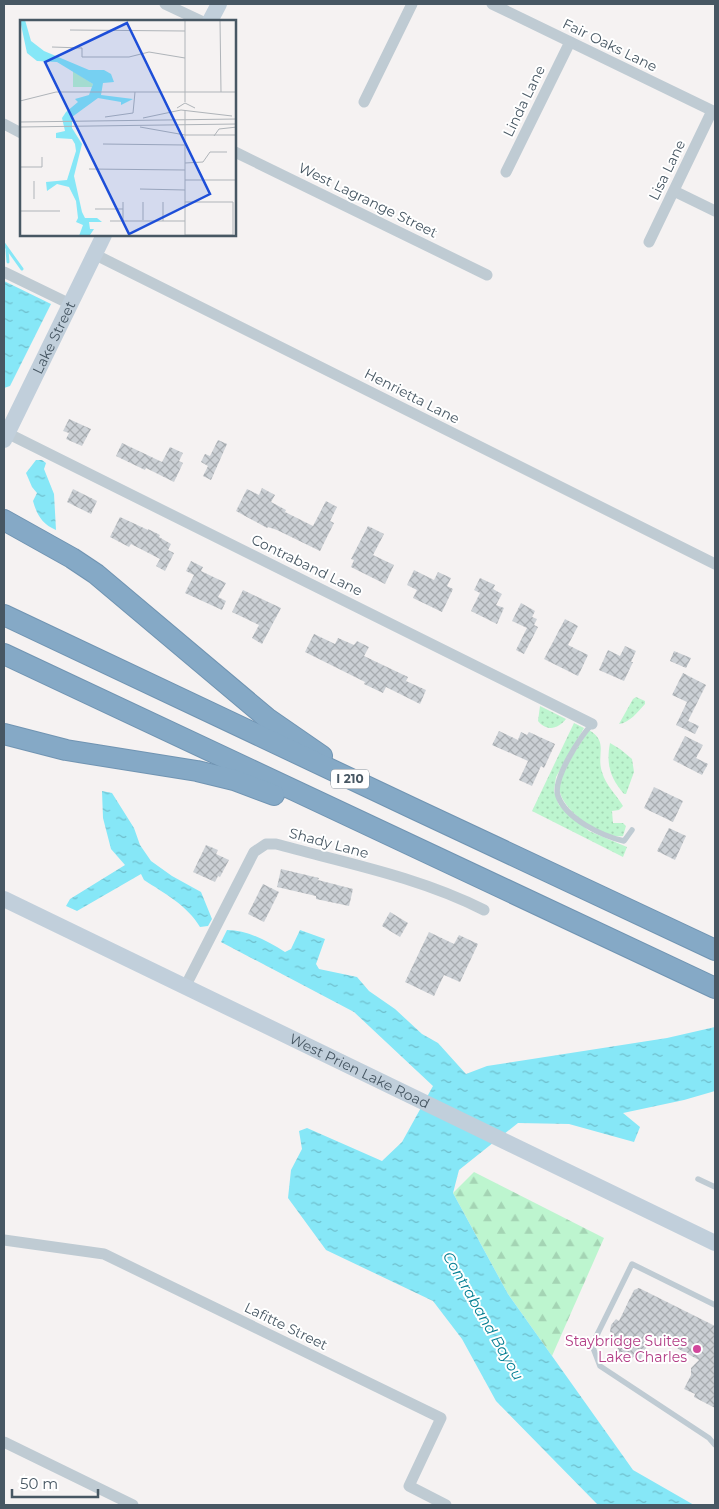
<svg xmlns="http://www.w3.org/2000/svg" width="719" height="1509" viewBox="0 0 719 1509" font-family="Montserrat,sans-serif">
	<defs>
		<pattern id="grass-dots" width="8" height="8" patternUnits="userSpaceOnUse" patternTransform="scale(1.25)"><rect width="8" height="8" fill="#bdf5cf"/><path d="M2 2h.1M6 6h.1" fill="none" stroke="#a4d4b4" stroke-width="1.8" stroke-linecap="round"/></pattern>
		<pattern id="forest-firs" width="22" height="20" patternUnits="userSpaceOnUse" patternTransform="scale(1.25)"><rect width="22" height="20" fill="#bdf5cf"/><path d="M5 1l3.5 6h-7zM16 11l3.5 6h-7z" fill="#a4d4b4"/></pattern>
		<pattern id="water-ripples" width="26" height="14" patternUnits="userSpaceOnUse" patternTransform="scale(1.25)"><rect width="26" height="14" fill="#86e7f7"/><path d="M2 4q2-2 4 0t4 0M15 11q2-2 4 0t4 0" fill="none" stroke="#6fbecc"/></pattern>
		<pattern id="building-cross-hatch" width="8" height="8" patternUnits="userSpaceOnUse" patternTransform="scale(1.25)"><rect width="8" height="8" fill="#cbd0d5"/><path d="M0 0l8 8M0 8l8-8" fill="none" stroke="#a7acb0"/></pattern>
	</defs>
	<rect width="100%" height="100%" fill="#f5f2f2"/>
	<g fill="url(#grass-dots)">
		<path d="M636 697 645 701V704C638 712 629 723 619 724L633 699Z"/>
		<path d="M540 706 566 719C558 729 547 732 538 721Z"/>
		<path d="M574 723 584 728 556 777 554 791 559 805 589 831 627 847 623 857 532 811Z"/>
		<path d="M589 730C609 742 596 754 602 772 606 786 616 794 623 806L619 810 612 811 613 823H623L626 826 623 836C602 840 557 808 559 785 560 772 581 743 589 730Z"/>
		<path d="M610 743 620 749 632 759 634 772 626 794H624C610 778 606 764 610 743Z"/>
	</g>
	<path fill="url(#forest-firs)" d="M474 1172 604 1238 552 1356 508 1294 453 1193Z"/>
	<g fill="url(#water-ripples)">
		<path d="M4 281 51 304 10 386 4 388Z"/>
		<path d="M36 460H42L46 463 44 469 54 494 56 530C42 524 37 515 33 501L37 493 32 487 26 473Z"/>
		<path d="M102 791 112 793 134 828 140 845 151 861 172 876 201 892 212 919 208 926 200 927C188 906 164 893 144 880L141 874 77 911 66 906 70 899 125 865 111 849 103 818Z"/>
		<path d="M227 930C248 930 267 941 285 952L291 949 300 930 325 939 316 964 319 969 357 977 369 991 395 1009 422 1034 438 1043 466 1074 487 1066 667 1038 715 1027V1091L684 1100 623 1113 640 1127 634 1142 569 1124 518 1123 459 1170 453 1193 508 1294 633 1470 694 1505H598L496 1401 462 1339 433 1301 326 1250 288 1198 291 1170 302 1149 299 1131 307 1128 382 1161 402 1142 433 1086 354 1012 221 942Z"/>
	</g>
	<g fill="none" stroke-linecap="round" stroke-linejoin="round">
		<g stroke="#86e7f7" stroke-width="3">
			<path d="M4 244 22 269"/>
			<path d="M7 250 8 262"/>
		</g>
	</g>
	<g fill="url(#building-cross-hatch)">
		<path d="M69 419 91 429 82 446 66 439 69 433 63 431Z"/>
		<path d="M218 440 227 444 211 480 203 476 208 466 201 462 205 454 210 456Z"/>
		<path d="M122 443 162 462 170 447 183 453 179 461 183 463 174 482 146 468 145 470 116 456Z"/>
		<path d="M262 488 275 495 271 502 286 510 285 512 313 526 326 501 337 507 330 521 334 523 320 551 277 530 268 527 267 528 236 511 247 489 259 495Z"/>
		<path d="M73 489 97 501 91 514 67 502Z"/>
		<path d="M120 517 148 530V529L160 535 159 537 171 544 168 550 174 553 165 571 156 566 160 559 131 544 129 547 110 537Z"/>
		<path d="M368 526 384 534 373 555 394 565 385 584 351 567 354 560 351 559Z"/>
		<path d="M191 561 203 567 201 571 226 583 218 597 226 601 222 610 185 593 194 575 186 571Z"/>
		<path d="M414 570 434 580 438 572 451 578 447 586 453 589 442 612 413 598 417 590 407 585Z"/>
		<path d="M480 578 495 585 493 589 502 594 496 605 504 608 497 624 471 611 480 593 474 590Z"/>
		<path d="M243 590 281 608 262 644 252 638 259 625 232 612Z"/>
		<path d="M521 603 535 611 532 617 537 619 534 625 538 627 524 654 516 650 527 628 512 621Z"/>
		<path d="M565 619 578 626 568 645 588 655 578 676 544 659Z"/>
		<path d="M314 634 335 644 338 638 354 645 357 641 369 647 364 656 408 677 406 681 426 690 420 704 386 687 383 693 364 684 365 682 305 652Z"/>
		<path d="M625 646 636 651 631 662H633L624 681 599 670 608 650 620 656Z"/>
		<path d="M674 651 691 658 686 668 670 661Z"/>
		<path d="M683 673 706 685 688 721 699 726 695 734 676 725 687 702 672 695Z"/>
		<path d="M499 731 518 740 521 732 527 735 529 732 555 744 544 768 541 766 532 786 519 780 528 761 492 745Z"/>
		<path d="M685 736 703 745 696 758 708 764 702 775 673 760Z"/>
		<path d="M654 787 683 801 673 822 644 808Z"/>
		<path d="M669 828 686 836 675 860 657 851Z"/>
		<path d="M206 845 218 850 216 854 229 860 220 877 218 876 215 882 193 872Z"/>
		<path d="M281 869 319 878 318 880 353 889 349 906 316 899V896L277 887Z"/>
		<path d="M263 884 279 892 264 922 248 914Z"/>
		<path d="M390 912 408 923 400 937 382 926Z"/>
		<path d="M429 932 454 944 459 935 478 944 460 982 444 975 434 996 405 982Z"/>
		<path d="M639 1288 715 1326V1408L694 1397 695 1394 684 1389 691 1375V1368L699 1360 664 1341 651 1338 640 1360 633 1357 632 1359 616 1351 618 1348 609 1343 614 1333 610 1332 611 1325 616 1319 619 1321 634 1290Z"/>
	</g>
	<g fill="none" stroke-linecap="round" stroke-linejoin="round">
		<g stroke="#7094b2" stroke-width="22">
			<g id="highway">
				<path d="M4 520 72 558 96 574 267 718 322 756"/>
				<path d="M4 615C240 727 478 839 715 950"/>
				<path d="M4 654 715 988"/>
				<path d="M4 734 66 750 197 771 234 780 274 795"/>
			</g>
		</g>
		<g stroke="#bfcbd3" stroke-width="5.5">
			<path d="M592 724C581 736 552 779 558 796 566 819 602 836 624 841L632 830"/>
			<path d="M698 1179 715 1187"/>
			<path d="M715 1305 632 1264 592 1345 600 1366 709 1438 715 1445"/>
		</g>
		<g stroke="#bfcbd3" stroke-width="11">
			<path d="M165 4 201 21"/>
			<path d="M492 4 715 112"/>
			<path d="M364 102 412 4"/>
			<path d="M4 124 21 133"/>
			<path d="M235 152 487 275"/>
			<path d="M506 172 570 42"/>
			<path d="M674 191 715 211"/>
			<path d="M649 242 712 111"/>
			<path d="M94 254 715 564"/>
			<path d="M4 272 70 304"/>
			<path d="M7 433 592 724"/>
			<path d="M185 987 254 852 266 844H276C346 863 419 877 484 910"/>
			<path d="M4 1240 104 1254 441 1418 409 1486 446 1505"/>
			<path d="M4 1442 133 1505"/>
		</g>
		<g stroke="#c1cfdb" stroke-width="16">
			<path d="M210 21 219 4"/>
			<path id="s1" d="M4 440 104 235"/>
			<path id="s2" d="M4 899 715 1243"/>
		</g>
		<use href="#highway" stroke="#85a9c6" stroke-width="20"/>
	</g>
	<circle fill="#d1479c" stroke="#fff" stroke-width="2" cx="697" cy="1349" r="5"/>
	<g text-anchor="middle" stroke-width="4" stroke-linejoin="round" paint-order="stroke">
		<rect fill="#fff" stroke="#7e8992" stroke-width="1" x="331" y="769.5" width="38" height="19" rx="4"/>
		<g font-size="12" font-weight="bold" fill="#475763">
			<text x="350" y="783">I 210</text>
		</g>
		<g font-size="14" fill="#475763" stroke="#fff">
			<text transform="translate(610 45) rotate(26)" y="5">Fair Oaks Lane</text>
			<text transform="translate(524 101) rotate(-64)" y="5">Linda Lane</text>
			<text transform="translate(667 170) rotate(-64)" y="5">Lisa Lane</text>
			<text transform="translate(368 200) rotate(26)" y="5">West Lagrange Street</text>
			<text dy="5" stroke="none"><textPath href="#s1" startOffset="114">Lake Street</textPath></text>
			<text transform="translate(412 396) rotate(27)" y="5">Henrietta Lane</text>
			<text transform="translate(307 565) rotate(26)" y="5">Contraband Lane</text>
			<text transform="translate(329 843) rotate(15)" y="5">Shady Lane</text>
			<text dy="5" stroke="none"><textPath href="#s2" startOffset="395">West Prien Lake Road</textPath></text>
			<text transform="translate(286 1326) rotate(26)" y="5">Lafitte Street</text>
		</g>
		<g font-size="14" fill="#b23c85" stroke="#fff" text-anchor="end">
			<text x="687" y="1346">Staybridge Suites<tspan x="687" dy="16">Lake Charles</tspan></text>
		</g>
		<g font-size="15" font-style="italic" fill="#047e92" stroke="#fff">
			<text transform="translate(483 1316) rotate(60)" y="5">Contraband Bayou</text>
		</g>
	</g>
	<g transform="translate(20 20)">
		<rect width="216" height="216" fill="#f5f2f2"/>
		<path d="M53 51 73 64 72 67H53Z" fill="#bdf5cf"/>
		<path d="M0 0H5L11 21 24 31 69 50H84L91 54 94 62 83 63 81 75 113 79 101 85V82L78 78 52 97V108L62 124 54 156 62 192 65 198H77L82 202H69L70 209H74L70 215 59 216 63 205 56 202 58 198 56 181 49 167 37 164 27 171 26 162 47 160 56 131 55 124 52 119 36 118V113L45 111 42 98 46 92 58 82 55 79 69 75 73 64 37 42 17 41 7 33Z" fill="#86e7f7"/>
		<path fill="none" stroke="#afb4b9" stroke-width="1" d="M200 0 201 72M50 10 165 11M32 27 62 28V37H109L129 32 165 38M0 81 36 72H217M165 82V0M157 88 165 83 175 88M85 97 113 93 115 72M123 98 161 90 212 96M0 102 217 99M0 107 217 104M120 107 165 115M165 115H217M194 116 199 109 217 107M83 124 165 125M165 143 183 142 190 132H207M0 147H22V137M69 149 165 150M165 160H217M14 161V179M120 169 165 170M103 182V201M165 182H213V216M75 189H103M0 191H40M123 200V182M90 201H165M143 201V182M165 215H213M165 216V90"/>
		<path fill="#1d4ed8" fill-opacity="0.15" stroke="#1d4ed8" stroke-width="2.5" d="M107 3 190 174 109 214 25 42Z"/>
		<rect width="216" height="216" fill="none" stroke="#475763" stroke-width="2.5"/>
	</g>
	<rect width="719" height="1509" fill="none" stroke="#475763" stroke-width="10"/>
	<path d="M12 1489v8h86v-8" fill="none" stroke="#475763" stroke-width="2.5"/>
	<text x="20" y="1489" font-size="15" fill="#475763" stroke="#ffffff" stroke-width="4" paint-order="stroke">50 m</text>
</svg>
